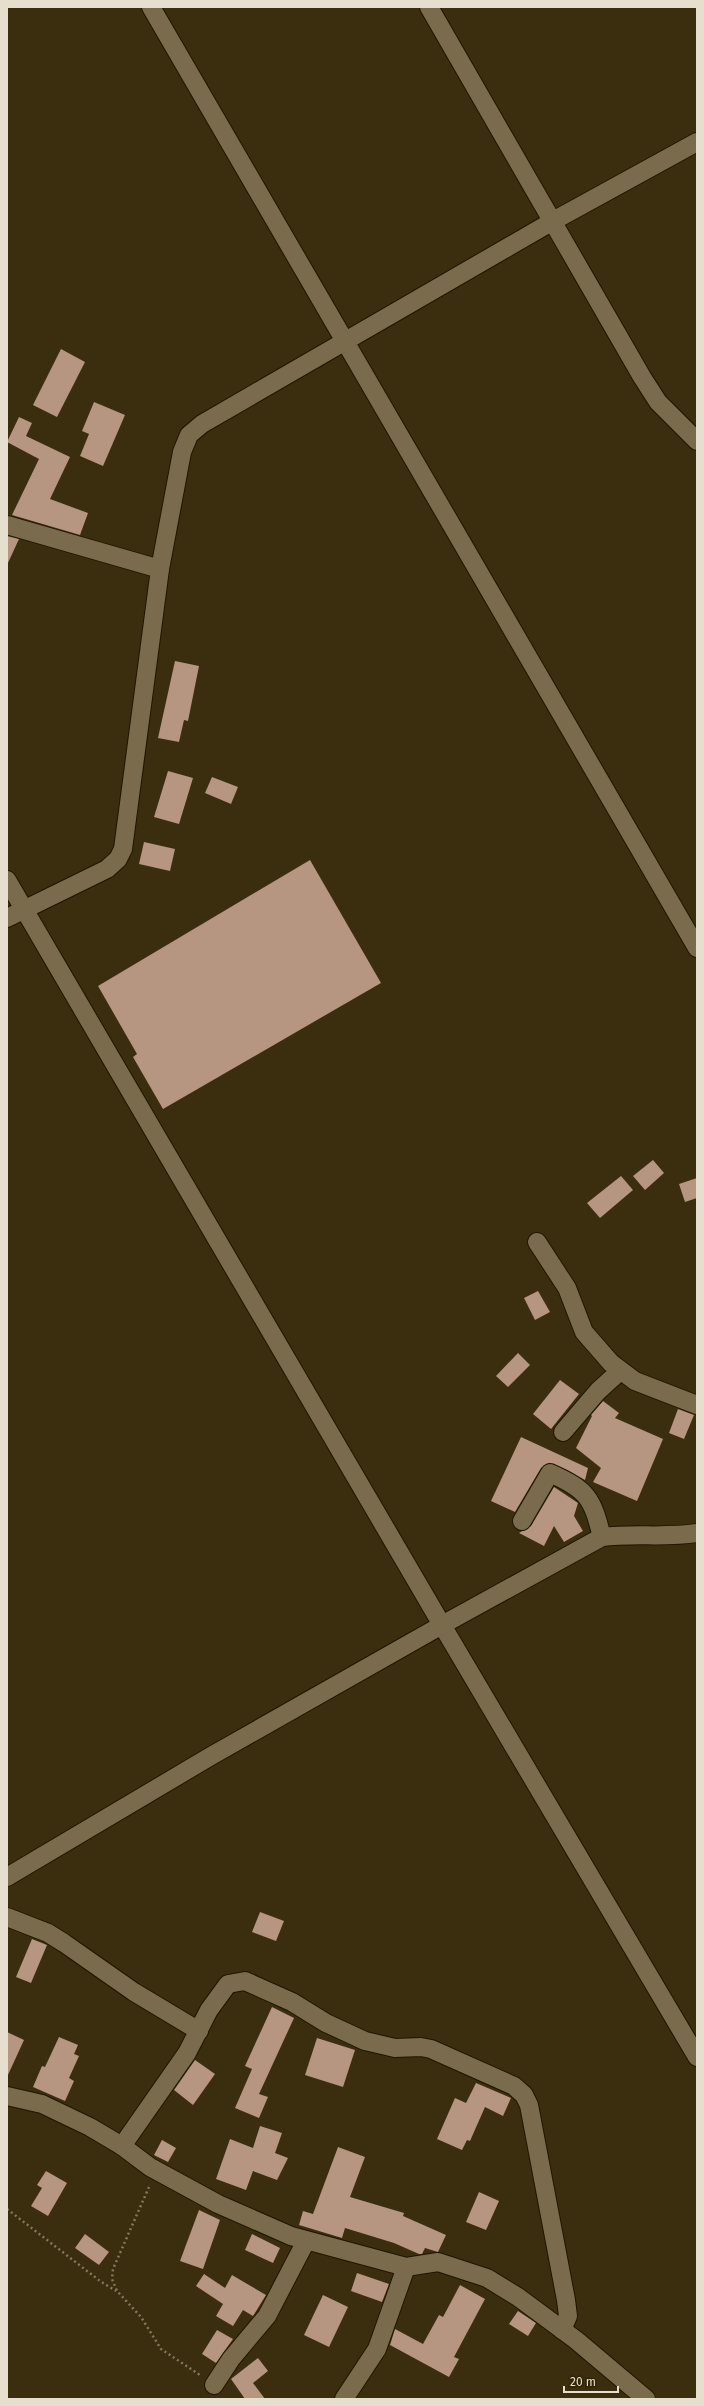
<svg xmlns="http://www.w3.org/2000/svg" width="704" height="2406" viewBox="0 0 704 2406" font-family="'Fira Sans',sans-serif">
	<rect width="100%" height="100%" fill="#3a2e0f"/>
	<g fill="#b69581">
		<path d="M61 349 85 362 57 417 33 405Z"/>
		<path d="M94 402 125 415 103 466 80 456 89 434 82 431Z"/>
		<path d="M19 417 32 423 26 436 70 457 50 499 88 513 80 535 12 515 39 459 7 442Z"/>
		<path d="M7 536 19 539 7 565Z"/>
		<path d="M175 661 199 666 188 721 184 720 179 742 158 738Z"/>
		<path d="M168 771 193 778 179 824 154 817Z"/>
		<path d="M212 777 238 787 231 804 205 793Z"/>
		<path d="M144 842 175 849 170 871 139 864Z"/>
		<path d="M310 860 381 983 163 1109 133 1057 137 1054 98 986Z"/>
		<path d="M653 1160 664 1173 645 1190 633 1176Z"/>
		<path d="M621 1176 633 1190 600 1218 587 1203Z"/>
		<path d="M697 1178V1198L685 1202 679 1184Z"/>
		<path d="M538 1291 550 1312 535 1320 524 1298Z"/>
		<path d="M518 1353 530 1365 508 1387 496 1376Z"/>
		<path d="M560 1380 579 1394 551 1429 533 1414Z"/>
		<path d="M603 1401 619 1413 615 1418 663 1439 637 1501 593 1482 601 1468 576 1448 592 1416 591 1415Z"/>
		<path d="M678 1409 694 1415 684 1439 669 1433Z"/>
		<path d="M521 1437 588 1468 585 1480 567 1470 549 1463 541 1468 515 1512 491 1501Z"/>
		<path d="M554 1487 578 1503 574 1516 583 1531 564 1542 554 1526 544 1546 519 1533 531 1526Z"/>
		<path d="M260 1912 284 1921 276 1941 252 1932Z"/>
		<path d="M32 1939 47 1945 31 1983 16 1977Z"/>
		<path d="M272 2007 294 2018 259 2094 268 2097 259 2118 235 2108 252 2069 245 2066Z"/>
		<path d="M7 2032 24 2040 7 2077Z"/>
		<path d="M59 2037 78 2045 74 2054 79 2056 69 2078 74 2081 65 2101 33 2087 42 2066 45 2067Z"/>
		<path d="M317 2038 355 2050 343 2087 305 2075Z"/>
		<path d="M195 2060 215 2074 193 2105 174 2090Z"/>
		<path d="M476 2083 511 2098 503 2116 485 2107 470 2141 467 2140 462 2150 437 2139 455 2098 466 2103Z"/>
		<path d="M260 2126 282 2133 275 2153 288 2158 277 2180 253 2171 246 2190 216 2179 230 2139 253 2148Z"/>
		<path d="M162 2140 176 2148 168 2162 154 2155Z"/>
		<path d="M338 2147 365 2157 350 2197 404 2213 403 2216 446 2235 438 2252 425 2248 422 2254H419L394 2243 345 2228 342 2238 299 2225 303 2211 313 2214Z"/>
		<path d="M46 2171 67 2183 48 2216 31 2206 42 2188 37 2185Z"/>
		<path d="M479 2192 499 2201 486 2230 466 2222Z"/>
		<path d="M199 2210 220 2220 203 2269 180 2261Z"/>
		<path d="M85 2234 109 2252 99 2265 75 2248Z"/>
		<path d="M252 2234 280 2248 273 2263 245 2250Z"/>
		<path d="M357 2273 389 2284 382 2302 351 2291Z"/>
		<path d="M204 2274 225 2288 232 2275 266 2295 253 2316 243 2310 233 2326 216 2316 223 2304 196 2286Z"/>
		<path d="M460 2285 485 2299 454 2357 459 2359 449 2377 390 2345 395 2329 423 2344 439 2315 443 2317Z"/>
		<path d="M323 2295 348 2307 329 2347 304 2335Z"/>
		<path d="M518 2311 536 2323 528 2336 509 2324Z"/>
		<path d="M217 2330 233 2339 216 2363 202 2354Z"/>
		<path d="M258 2358 268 2371 253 2383 265 2399H245L231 2379Z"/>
	</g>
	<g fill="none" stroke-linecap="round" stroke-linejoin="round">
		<g stroke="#1f1601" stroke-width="20">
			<g id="minor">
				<path d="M151 7 697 948"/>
				<path d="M429 7 642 377 658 402 697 441"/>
				<path d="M7 525 160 569"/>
				<path d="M7 880 442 1625 697 2057"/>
				<path d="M7 918 107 869 118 859 123 849 160 569 182 452 189 435 202 424 553 221 697 142"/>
				<path d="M537 1242 567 1288 584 1332 611 1363 635 1381 697 1405"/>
				<path d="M563 1432 598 1391 620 1371"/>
				<path d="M522 1521 550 1473C588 1490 592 1498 602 1537"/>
				<path d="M7 1877 211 1756 442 1625 602 1537C634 1533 666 1538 697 1533"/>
				<path d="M7 1917 48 1933 64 1943 134 1992 199 2031"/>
				<path d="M7 2096 42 2104 90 2127 122 2146 150 2167 218 2204 291 2236 406 2267 438 2262 487 2278 518 2297 576 2340 646 2399"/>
				<path d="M122 2146 187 2053 209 2010 228 1984 245 1981 292 2002 326 2023 365 2041 395 2048 421 2047 431 2049 514 2086 524 2095 529 2105 566 2300 568 2316 562 2330"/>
				<path d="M214 2385 231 2359 267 2316 306 2241"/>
				<path d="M344 2399 377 2349 406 2267"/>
			</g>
		</g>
		<g stroke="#82785e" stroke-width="2.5" stroke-dasharray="2 3" stroke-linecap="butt">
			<path d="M149 2187 113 2269 112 2279 117 2291 141 2317 161 2349 200 2375"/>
			<path d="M7 2209 100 2281 116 2291"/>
		</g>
		<use href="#minor" stroke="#796b4b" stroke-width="18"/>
	</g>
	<rect width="704" height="2406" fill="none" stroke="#e6dfcd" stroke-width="16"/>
	<path d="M564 2386v6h54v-6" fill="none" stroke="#e6dfcd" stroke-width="2"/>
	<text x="570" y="2386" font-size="12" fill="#e6dfcd" stroke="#302404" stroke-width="3" paint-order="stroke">20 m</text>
</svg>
